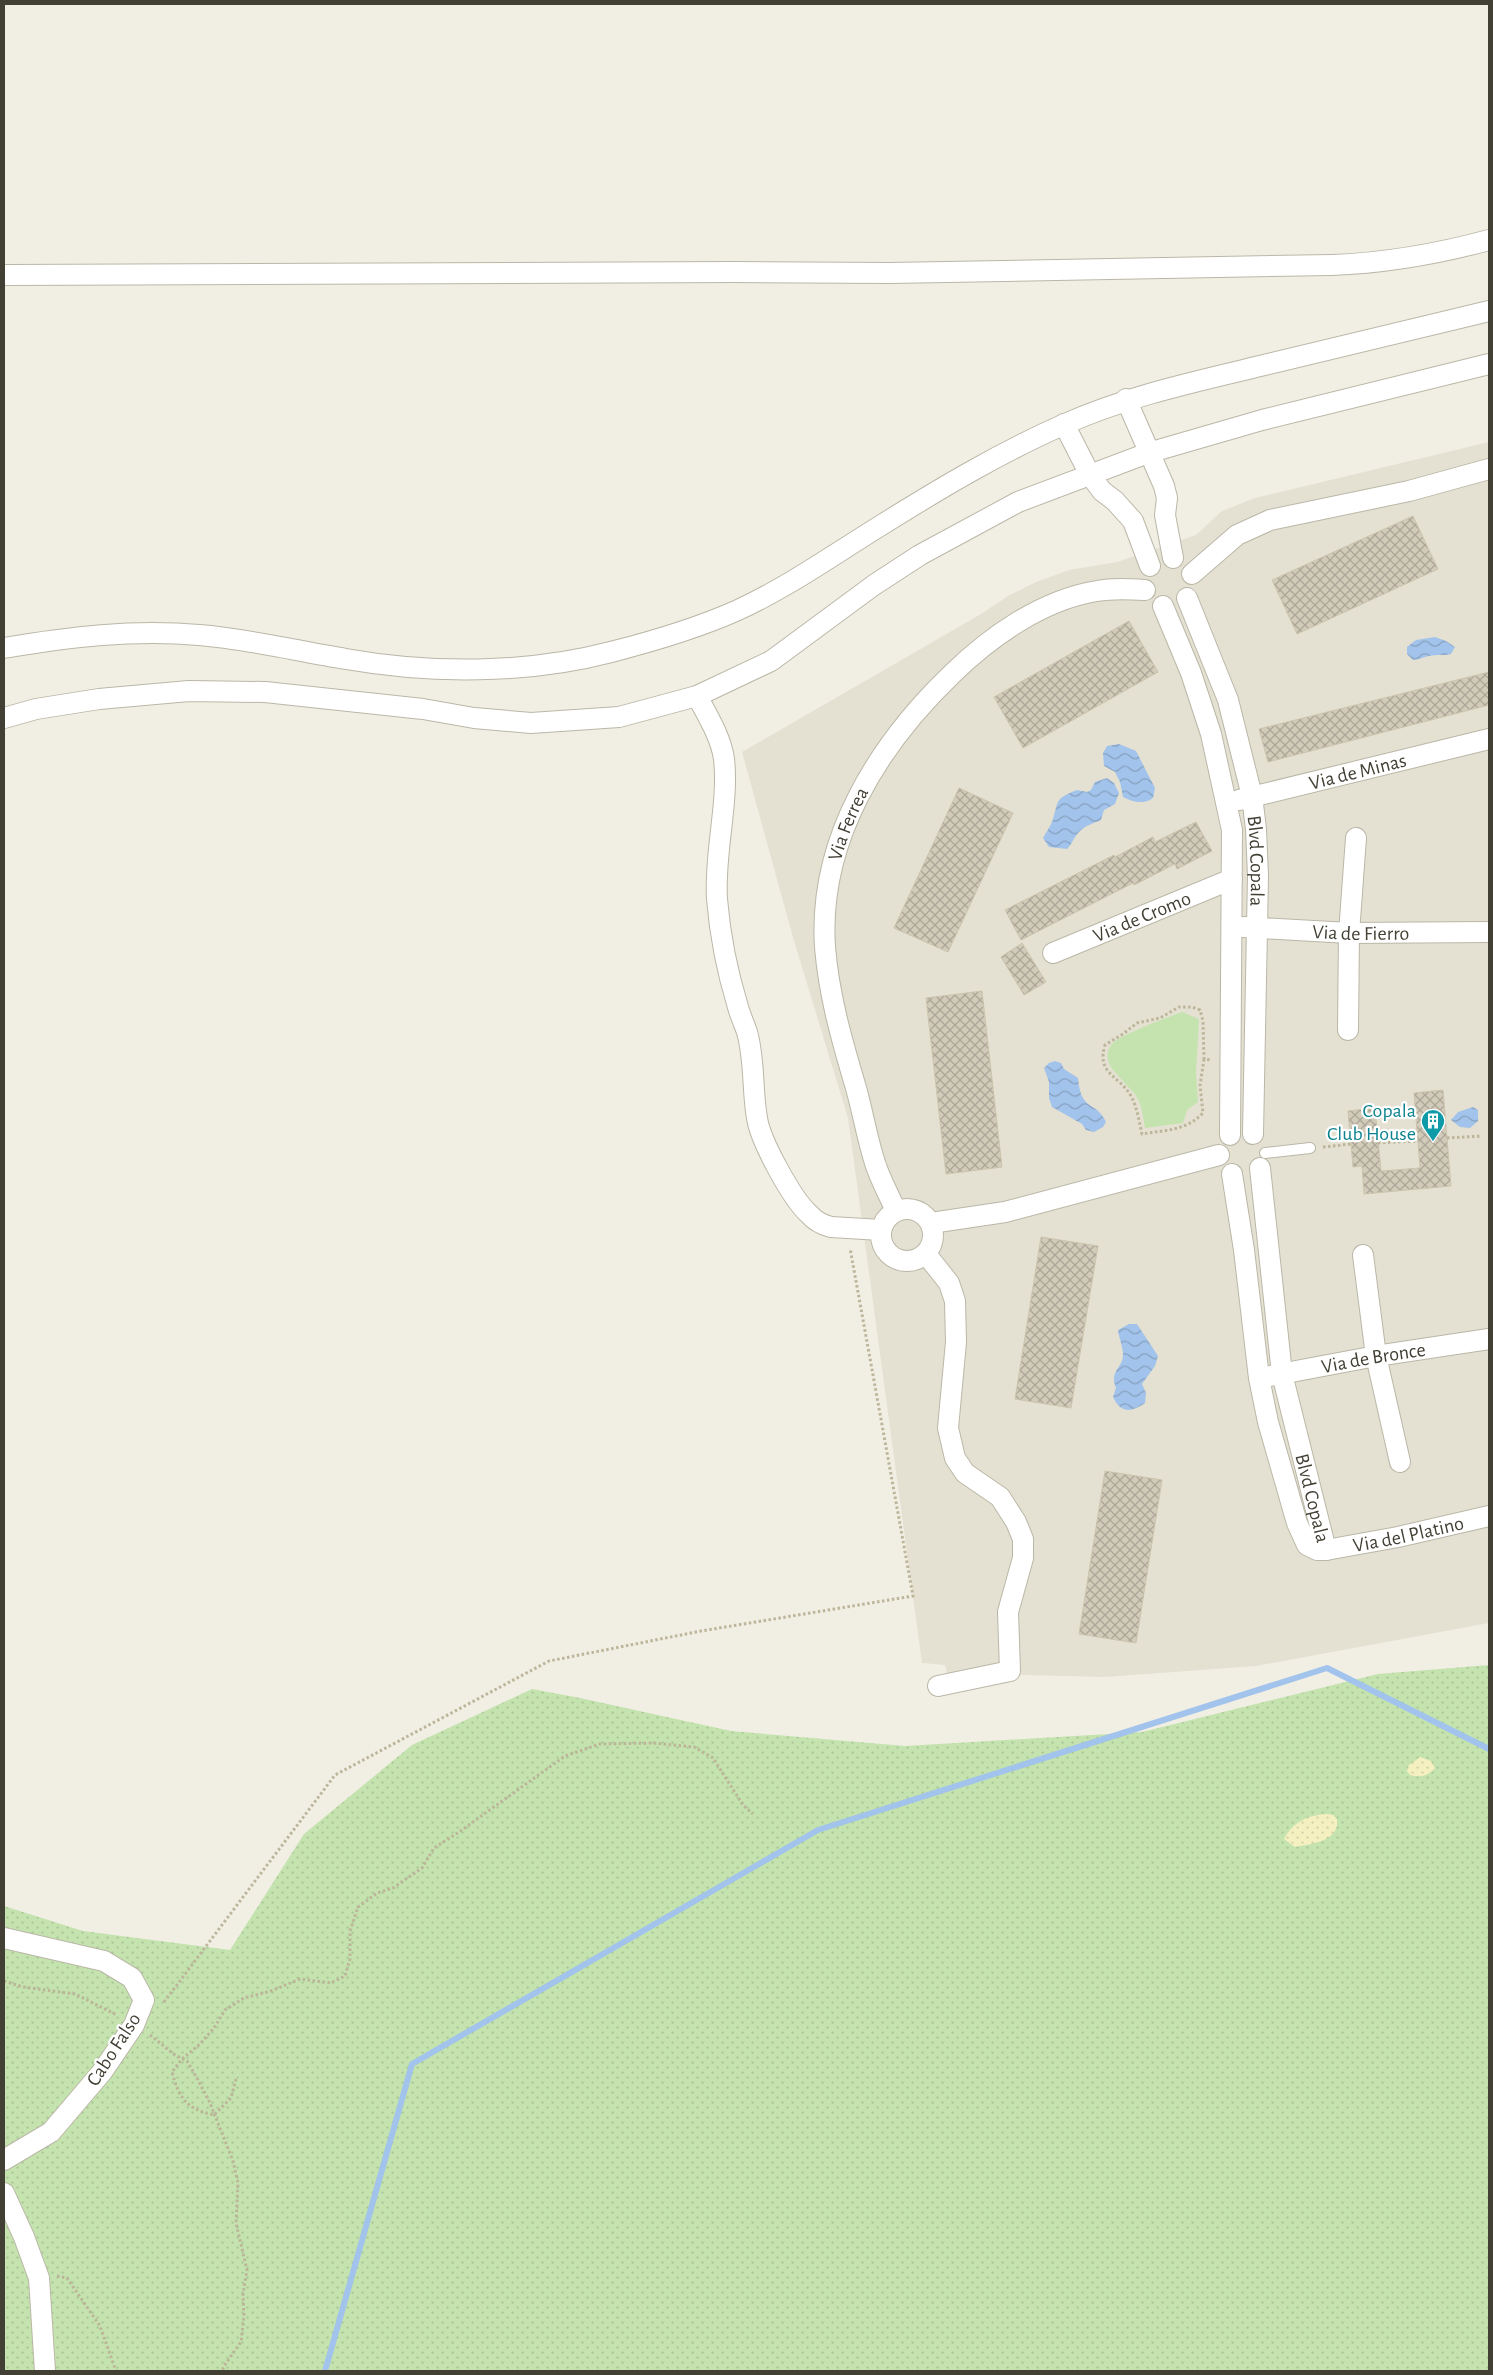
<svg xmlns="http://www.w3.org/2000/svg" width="1493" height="2375" viewBox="0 0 1493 2375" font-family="'Alegreya Sans',sans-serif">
	<defs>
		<pattern id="grass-dots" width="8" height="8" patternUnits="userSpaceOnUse" patternTransform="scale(1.25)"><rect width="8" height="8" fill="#c4e3ae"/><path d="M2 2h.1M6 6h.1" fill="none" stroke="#aac496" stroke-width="1.8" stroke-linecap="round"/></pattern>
		<pattern id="sand-dots" width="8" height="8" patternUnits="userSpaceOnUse" patternTransform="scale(1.25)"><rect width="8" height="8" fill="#f4f0c0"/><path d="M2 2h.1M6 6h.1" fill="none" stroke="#d2cfa6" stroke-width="1.8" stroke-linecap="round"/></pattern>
		<pattern id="water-waves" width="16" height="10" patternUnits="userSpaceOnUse" patternTransform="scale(1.25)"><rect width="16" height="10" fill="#a2c3eb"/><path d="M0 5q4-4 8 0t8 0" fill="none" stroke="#86a0bf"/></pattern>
		<pattern id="building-cross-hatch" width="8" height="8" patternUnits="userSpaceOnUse" patternTransform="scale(1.25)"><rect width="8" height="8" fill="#d2cbba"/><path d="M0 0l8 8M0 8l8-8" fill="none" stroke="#aca698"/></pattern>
	</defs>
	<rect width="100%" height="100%" fill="#f1efe4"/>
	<path fill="#e4e1d2" d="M1489 442V1623L1256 1666 1105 1677 947 1673 945 1665 922 1663 848 1118 794 941 742 752 981 614 1008 596 1036 582 1069 570 1117 562 1196 535 1222 511 1255 498Z"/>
	<path fill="url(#grass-dots)" d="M1489 1665V2371H4V1906L83 1931 230 1950 304 1834 412 1745 532 1689 580 1698 731 1731 905 1746 1142 1732 1378 1674Z"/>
	<g fill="url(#sand-dots)">
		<path d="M1420 1757 1431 1761 1435 1768C1429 1776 1419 1778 1410 1775L1407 1771 1408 1766Z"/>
		<path d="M1327 1814 1333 1815 1337 1819C1340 1841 1312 1844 1295 1847L1284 1839C1293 1822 1308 1815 1327 1814Z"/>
	</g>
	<path fill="#c4e3ae" d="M1182 1012 1199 1019 1196 1073 1198 1102 1187 1110 1183 1123 1145 1128C1140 1092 1137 1098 1115 1072 1108 1065 1104 1053 1112 1044 1120 1035 1168 1017 1182 1012Z"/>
	<g fill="url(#water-waves)">
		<path d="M1435 637 1446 641 1455 647 1451 654C1444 656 1437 654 1429 656 1423 657 1419 660 1413 660L1407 654V647L1416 640Z"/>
		<path d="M1119 744 1136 751 1155 788 1153 798C1143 805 1133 802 1123 797L1120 782 1115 772 1104 766 1103 753 1107 746Z"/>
		<path d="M1107 778 1114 783 1119 793 1115 804 1104 810 1101 820C1094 823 1084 826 1079 832 1074 837 1072 844 1067 849L1049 847 1043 838C1046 832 1051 826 1053 819 1059 799 1055 799 1077 790L1087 792 1091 790 1095 782Z"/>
		<path d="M1055 1061 1061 1063 1064 1069 1078 1078C1081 1113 1096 1100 1106 1122L1103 1127 1094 1132 1086 1130 1082 1124 1052 1107 1049 1098V1082L1044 1068 1049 1063Z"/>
		<path d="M1473 1107 1478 1110V1121L1470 1128 1460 1127 1451 1120 1458 1112Z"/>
		<path d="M1129 1324H1137L1158 1356 1155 1366 1142 1384 1146 1393 1145 1403C1131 1413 1120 1413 1113 1397L1116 1388C1109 1370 1123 1369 1123 1354 1123 1347 1119 1338 1118 1330Z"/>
	</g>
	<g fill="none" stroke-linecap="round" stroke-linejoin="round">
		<path stroke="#a2c3eb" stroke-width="6" d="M325 2371 412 2064 818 1830 1327 1668 1489 1749"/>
	</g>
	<g fill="url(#building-cross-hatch)" stroke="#ccc4ad">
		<path d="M1413 516 1438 569 1297 634 1272 580Z"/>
		<path d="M1129 621 1158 672 1023 748 994 697Z"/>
		<path d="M1489 672V705L1268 762 1259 729Z"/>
		<path d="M959 788 1013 813 948 952 894 928Z"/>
		<path d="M1196 822 1212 851 1177 869 1175 864 1134 885 1133 883 1021 940 1005 910 1114 855 1115 857 1153 837 1155 842Z"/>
		<path d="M1022 943 1046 982 1024 995 1001 957Z"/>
		<path d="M982 991 1002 1167 946 1174 926 998Z"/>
		<path d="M1443 1090 1451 1186 1364 1194 1362 1166 1353 1167 1348 1111 1375 1108 1381 1171 1420 1168 1414 1093Z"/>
		<path d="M1041 1237 1098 1246 1071 1408 1015 1399Z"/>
		<path d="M1105 1471 1162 1480 1136 1643 1079 1634Z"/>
	</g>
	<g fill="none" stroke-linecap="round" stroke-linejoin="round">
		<g stroke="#bbb7a7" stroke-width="12">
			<path id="service" d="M1265 1153 1310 1148"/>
		</g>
		<g stroke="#bbb7a7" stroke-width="22">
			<g id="minor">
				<path d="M4 275 736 272 889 273 1332 265C1386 263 1437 254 1489 240"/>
				<path d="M1126 399 1164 486 1167 498 1165 515 1173 558"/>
				<path d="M1064 424 1090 475 1102 491 1115 501 1133 521 1150 566"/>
				<path d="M1192 574 1237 535 1270 520 1409 491 1489 469"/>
				<path id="s1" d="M1187 598 1228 700 1252 796 1256 829 1258 876 1253 1134"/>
				<path d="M1163 606 1191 673 1211 734 1232 830 1230 1135"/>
				<path d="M4 648C69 637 133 629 199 635 249 639 297 651 346 659 431 674 527 674 611 652 654 641 698 628 738 610 788 587 833 555 880 526 939 489 1001 452 1065 424 1128 396 1194 382 1260 366 1337 347 1413 329 1489 311"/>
				<path d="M697 696C707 715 721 737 724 759 729 803 714 853 717 899 720 936 727 971 738 1007 740 1015 744 1023 747 1032 755 1060 752 1090 757 1118 760 1140 792 1199 809 1214 815 1221 823 1225 831 1227L881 1230"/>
				<path d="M4 718 36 709 99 699 189 691 265 692 423 709 474 718 531 723 619 717 697 696 771 661 874 585 920 555 1018 502 1148 453 1262 420 1489 364"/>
				<path id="s2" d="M1239 800 1489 739"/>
				<path id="s3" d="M1243 927 1349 933 1489 932"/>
				<path id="s4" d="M1053 953 1232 879"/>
				<path d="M1348 1030 1349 933 1356 838"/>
				<path id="s5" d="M1260 1168 1282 1374 1326 1550"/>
				<path id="s6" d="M1232 1174 1244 1250 1259 1378 1268 1422 1297 1523 1307 1545 1317 1550H1326L1398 1537 1489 1516"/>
				<circle cx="907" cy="1235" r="26"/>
				<path id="s7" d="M896 1211C889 1195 880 1179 875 1163 867 1138 863 1113 856 1088 842 1041 829 996 825 947 818 840 878 745 952 674 991 636 1042 600 1097 591 1113 588 1129 589 1145 590"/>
				<path d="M931 1223 1005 1212 1219 1155"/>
				<path d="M926 1254 949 1283 955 1301 956 1342 948 1428 955 1458 965 1473 1000 1497 1016 1522 1023 1539V1558L1008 1612 1010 1671 938 1686"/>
				<path d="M1363 1255 1376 1356 1400 1462"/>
				<path id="s8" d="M1270 1376 1376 1356 1489 1339"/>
				<path d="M4 1938 104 1961 132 1978 144 2000 134 2025 102 2072 51 2132 4 2160"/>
				<path d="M4 2193 24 2237 39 2278 45 2371"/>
			</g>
		</g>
		<g stroke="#bcb599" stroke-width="3" stroke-dasharray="2.5 2.5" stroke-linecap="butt">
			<path d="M1204 1059 1200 1086 1203 1113C1186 1131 1165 1130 1142 1134 1139 1121 1137 1107 1131 1096 1119 1075 1096 1074 1105 1045L1123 1034 1137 1023 1160 1018 1179 1007H1192L1200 1010 1203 1021 1204 1059 1211 1060"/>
			<path d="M1447 1138 1482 1136"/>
			<path d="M1378 1143 1418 1141"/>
			<path d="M1323 1147 1351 1144"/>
			<path d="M4 1981 23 1987 75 1994 117 2015"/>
			<path d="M164 2002 335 1775 549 1661 701 1631 913 1596 850 1248"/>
			<path d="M150 2035 175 2055 187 2061 198 2080 210 2103 233 2161 238 2183 236 2223 247 2270 243 2294 244 2316 241 2342 224 2366 222 2371"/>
			<path d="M236 2079 231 2098 214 2115C186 2109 179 2098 172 2072L182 2059 200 2044 214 2028 225 2010 244 1998 271 1991 300 1979 331 1983 345 1976 350 1959V1931L358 1907 377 1893 393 1888 422 1868 434 1848 459 1832 565 1756 600 1744 653 1743 694 1747 713 1758 743 1805 753 1814"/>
			<path d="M57 2276 67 2278 100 2326 116 2371"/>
		</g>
		<use href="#service" stroke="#fff" stroke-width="10"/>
		<use href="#minor" stroke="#fff" stroke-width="20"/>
	</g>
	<defs>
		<g id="building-pin" transform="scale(1.25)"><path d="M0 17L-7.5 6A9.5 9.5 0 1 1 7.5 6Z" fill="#0f9aa8" stroke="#fff"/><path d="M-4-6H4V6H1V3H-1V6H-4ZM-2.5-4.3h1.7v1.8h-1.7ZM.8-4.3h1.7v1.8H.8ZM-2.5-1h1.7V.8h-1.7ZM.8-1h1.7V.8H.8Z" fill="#fff"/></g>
	</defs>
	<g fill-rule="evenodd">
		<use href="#building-pin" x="1433" y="1121"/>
	</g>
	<g text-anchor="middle" stroke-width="4.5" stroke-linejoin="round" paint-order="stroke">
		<g font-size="20" fill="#423f34" stroke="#fff">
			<text dy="7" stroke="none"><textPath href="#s2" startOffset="122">Via de Minas</textPath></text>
			<text dy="7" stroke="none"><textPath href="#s7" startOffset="401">Via Ferrea</textPath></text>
			<text dy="7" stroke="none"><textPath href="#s1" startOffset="274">Blvd Copala</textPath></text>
			<text dy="7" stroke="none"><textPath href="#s4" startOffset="96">Via de Cromo</textPath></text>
			<text dy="7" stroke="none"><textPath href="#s3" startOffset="118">Via de Fierro</textPath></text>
			<text dy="7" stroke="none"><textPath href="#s8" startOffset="105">Via de Bronce</textPath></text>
			<text dy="7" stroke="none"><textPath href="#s5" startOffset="335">Blvd Copala</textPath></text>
			<text dy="7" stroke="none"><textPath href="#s6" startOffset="484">Via del Platino</textPath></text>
			<text transform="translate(113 2049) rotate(-57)" y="7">Cabo Falso</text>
		</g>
		<g font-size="20" fill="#0d838f" stroke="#fff" text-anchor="end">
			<text x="1416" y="1117">Copala<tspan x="1416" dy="23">Club House</tspan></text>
		</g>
	</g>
	<rect width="1493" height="2375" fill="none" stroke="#423f34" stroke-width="10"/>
</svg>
